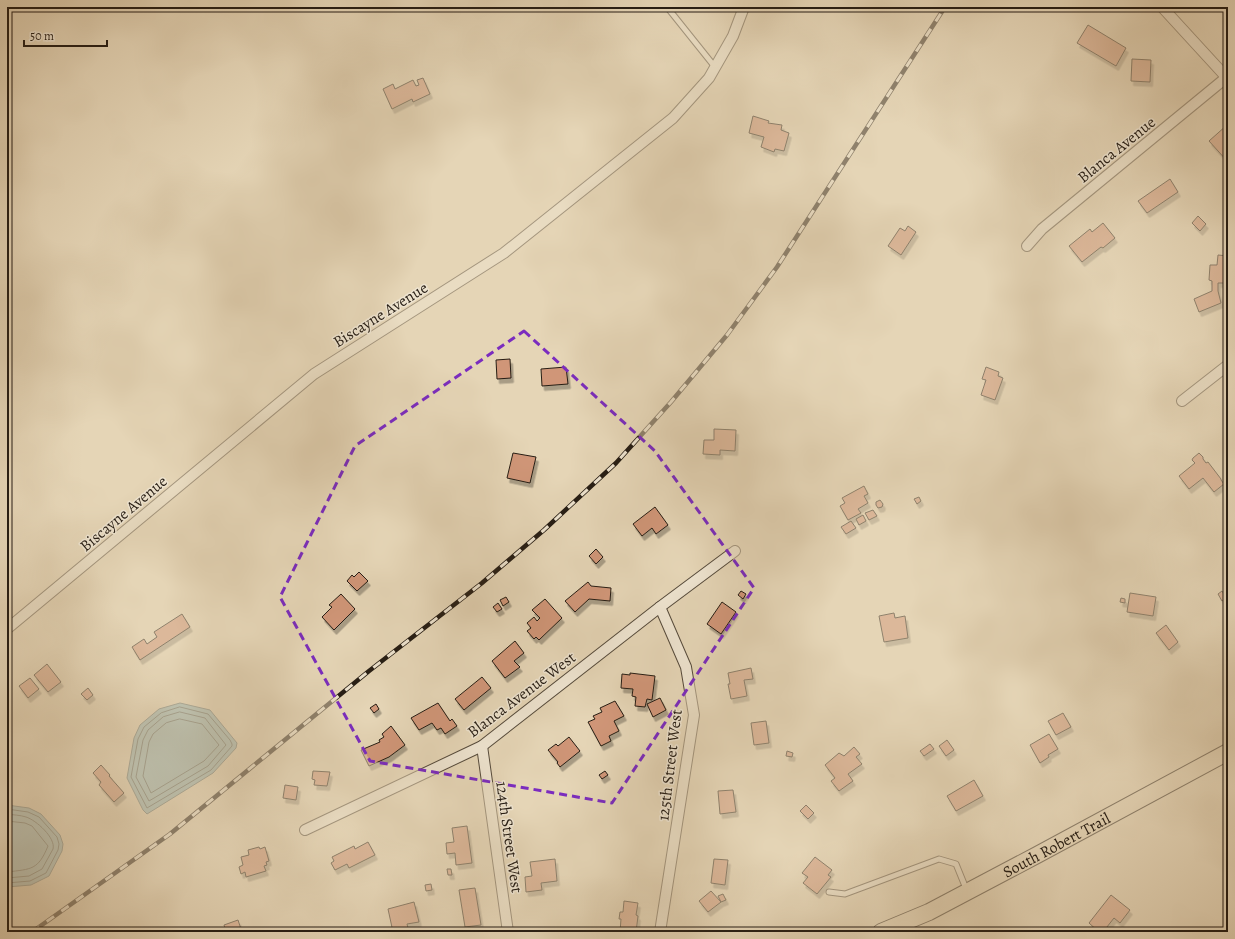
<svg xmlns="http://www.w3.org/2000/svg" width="1235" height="939" viewBox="0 0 1235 939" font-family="Alegreya,serif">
	<defs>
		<filter id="shadow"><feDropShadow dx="2.5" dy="4.5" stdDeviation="0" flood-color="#0004"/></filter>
	</defs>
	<rect width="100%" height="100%" fill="#e5d5b6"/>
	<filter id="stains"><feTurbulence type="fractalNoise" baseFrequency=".005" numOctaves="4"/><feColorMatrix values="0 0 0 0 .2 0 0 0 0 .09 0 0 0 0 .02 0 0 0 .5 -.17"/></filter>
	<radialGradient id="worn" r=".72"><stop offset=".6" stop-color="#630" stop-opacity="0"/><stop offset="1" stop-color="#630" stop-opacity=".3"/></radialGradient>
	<g fill="#98b7b7" stroke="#6a7976">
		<path d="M180 703 210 710 237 743 236 748 213 773 147 814 143 810 127 778 134 738 140 725 159 709Z"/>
		<path d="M7 805 29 808 41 814 60 835 63 844 62 851 49 876 31 885 7 887Z"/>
	</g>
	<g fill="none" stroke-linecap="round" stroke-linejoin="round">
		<g stroke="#5f6a66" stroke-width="1">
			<path d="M180 707 208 714 230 740 232 744V746L211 770 147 808 131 777 138 739 144 727 161 713Z"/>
			<path d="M180 712 205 718 226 745 208 766 149 801 136 777 143 740 148 730 163 717Z"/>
			<path d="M180 719 202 724 219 745 204 761 151 793 143 776 149 742 153 734 166 723Z"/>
			<path d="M7 809 28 812 39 817 57 837 59 844 58 850 46 873 30 881 7 883"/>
			<path d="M7 814C13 815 20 815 26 817 36 820 56 838 53 849L42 869 29 876 7 878"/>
			<path d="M7 821 25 823 32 826 48 846C38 870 32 869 7 872"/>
		</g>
	</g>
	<g fill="#d09678" stroke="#261d14" filter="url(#shadow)">
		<path d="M1088 25 1126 48 1116 66 1077 43Z"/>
		<path d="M1132 59 1151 60 1150 82 1131 81Z"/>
		<path d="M423 78 430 94 413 102 412 99 392 109 383 89 393 84 395 89 413 80 416 86 419 85 417 80Z"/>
		<path d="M753 116 769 121 768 123 782 125 781 130 789 133 784 151 775 149 774 152 761 147 764 137 749 133Z"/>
		<path d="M1227 125 1228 126V162L1209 141Z"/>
		<path d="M1170 179 1178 192 1147 213 1138 201Z"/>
		<path d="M1198 216 1206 224 1200 231 1192 223Z"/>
		<path d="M1103 223 1115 238 1103 248 1101 247 1082 262 1069 246 1090 229 1092 232Z"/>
		<path d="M908 226 916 232 901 255 888 246 900 228 905 231Z"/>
		<path d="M1218 255 1228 256V283H1218V291L1221 303 1199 312 1194 299 1212 291V281L1209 280 1210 265H1217Z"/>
		<path d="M510 359 511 378 497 379 496 360Z"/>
		<path d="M566 367 568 384 542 386 541 369Z"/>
		<path d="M986 367 999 372 998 376 1003 378 995 400 981 395 986 380 982 379Z"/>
		<path d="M714 429 736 430 735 451 720 450V455L703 454 704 440H714Z"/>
		<path d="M513 453 536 457 530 483 507 478Z"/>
		<path d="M1199 453 1203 457V459L1206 463 1208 462 1221 479V480L1224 484 1214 492 1203 478 1189 489 1179 476 1195 463 1192 460 1193 458Z"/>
		<path d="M864 486 868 494 864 496 868 503 858 509 861 513 848 520 840 506 845 503 842 498Z"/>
		<path d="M919 497 921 501 917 504 914 499Z"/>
		<path d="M880 500 883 504 882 507 878 508 876 505V502Z"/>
		<path d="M655 507 668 525 656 534 652 528 642 536 633 524Z"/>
		<path d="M873 510 877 516 869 520 865 513Z"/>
		<path d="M863 515 866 521 859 525 856 519Z"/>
		<path d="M851 521 856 528 846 534 841 527Z"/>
		<path d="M596 549 603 557 596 564 589 556Z"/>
		<path d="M359 572 368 581 357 591 347 581 352 575 354 577Z"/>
		<path d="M588 582 591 586 611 588 610 601 589 599 575 612 565 601Z"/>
		<path d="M741 591 746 594 743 599 738 595Z"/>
		<path d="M1222 591 1226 598 1222 601 1218 594Z"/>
		<path d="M1130 593 1156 597 1153 616 1127 612Z"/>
		<path d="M341 594 355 609 334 630 322 617 332 607 329 605Z"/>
		<path d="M506 597 509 602 503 606 500 600Z"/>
		<path d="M1121 598 1125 599V603L1120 602Z"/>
		<path d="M545 599 562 618 539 640 536 637 534 639 527 631 531 628 527 623 534 617 537 621 540 618 532 610Z"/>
		<path d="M722 602 736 612 721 634 707 624Z"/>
		<path d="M498 603 502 609 497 612 493 607Z"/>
		<path d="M894 613 895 618 905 616 908 638 884 642 879 616Z"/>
		<path d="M182 614 190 627 140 660 132 647 144 639 147 644 157 637 154 632Z"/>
		<path d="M1166 625 1178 642 1169 650 1156 633Z"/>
		<path d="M515 641 524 653 514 661 520 667 505 678 492 661Z"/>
		<path d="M47 664 61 682 48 692 34 675Z"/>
		<path d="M751 668 753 679 744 680 747 696 731 699 728 684H730L728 673Z"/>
		<path d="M630 673 655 676 652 700 647 699 645 707 635 706 636 697 632 696 633 689 621 688 622 674 630 675Z"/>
		<path d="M482 677 491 688 464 710 455 699Z"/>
		<path d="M30 678 39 689 28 698 19 686Z"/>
		<path d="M88 688 93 695 87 700 81 694Z"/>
		<path d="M660 698 666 710 653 717 647 704Z"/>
		<path d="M615 701 624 716 614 721 619 731 609 736 611 741 601 746 588 722 595 719 593 716 602 712 600 708Z"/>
		<path d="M438 703 450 721 452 719 457 726 445 734 441 728 437 730 432 723 419 730 411 718Z"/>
		<path d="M376 704 379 709 374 713 370 708Z"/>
		<path d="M1063 713 1071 727 1056 735 1048 721Z"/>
		<path d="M766 721 769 743 754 745 751 723Z"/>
		<path d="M391 726 405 745 389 757 369 766 361 750 380 742 379 740 384 737 382 734Z"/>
		<path d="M1049 734 1058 749 1048 755 1049 757 1040 763 1030 745Z"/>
		<path d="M569 737 580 751 560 767 557 763 558 762 548 750 556 744 558 746Z"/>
		<path d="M947 740 954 750 946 756 939 746Z"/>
		<path d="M930 744 934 749 924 756 920 751Z"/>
		<path d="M854 747 860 754 856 757 862 764 848 774 853 781 839 791 831 781 835 778 825 765 839 753 844 756Z"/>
		<path d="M787 751 793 753 792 757 786 756Z"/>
		<path d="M101 765 110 775 109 776 124 793 114 802 99 785 101 782 93 773Z"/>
		<path d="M313 771 330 772 327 786 314 785 315 780 312 779Z"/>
		<path d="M605 771 608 775 602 779 599 775Z"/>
		<path d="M974 780 983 796 956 811 947 796Z"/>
		<path d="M285 785 298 787 296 800 283 798Z"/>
		<path d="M733 790 736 812 720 814 718 791Z"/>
		<path d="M806 805 814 813 808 819 800 811Z"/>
		<path d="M467 826 472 863 456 865 455 853 447 854 446 843 454 842 452 828Z"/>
		<path d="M368 842 375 855 349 868 347 864 335 870 331 863 334 861 332 857 354 846 355 849Z"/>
		<path d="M259 847 260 849 265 847 269 861 266 862 267 865 264 866 266 871 246 877 245 872 241 874 239 867 243 865 241 857 249 855 248 850Z"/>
		<path d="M815 857 832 870 828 875 831 877 817 894 803 883 808 877 802 873Z"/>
		<path d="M555 859 557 881 541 883 542 890 526 892 525 877 532 876 530 862Z"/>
		<path d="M714 859 728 860 725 885 711 883Z"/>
		<path d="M447 869H451L452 875H448Z"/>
		<path d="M431 884 432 890 426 891 425 885Z"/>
		<path d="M475 888 481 925 465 927 459 890Z"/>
		<path d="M711 891 721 902 708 912 699 901Z"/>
		<path d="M723 894 726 900 721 902 718 896Z"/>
		<path d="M1111 895 1130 910 1120 923 1114 918 1103 932H1099L1089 923Z"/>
		<path d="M624 901 638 903 636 915 638 916 636 932H620L621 919H619L620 912H623Z"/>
		<path d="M414 902 419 922 407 924 408 928 393 932 388 909Z"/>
		<path d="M238 920 242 932H226L224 925Z"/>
	</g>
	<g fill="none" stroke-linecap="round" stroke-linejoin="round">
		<g stroke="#564b3c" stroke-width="7">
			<g id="lane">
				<path d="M667 7 715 67"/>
				<path d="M829 892 845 894 939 859 956 864 967 891"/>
			</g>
		</g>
		<g stroke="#564b3c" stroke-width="12">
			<g id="street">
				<path d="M1162 7 1228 79"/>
				<path d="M1027 246 1042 229 1227 77"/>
				<path d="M1182 401 1228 365"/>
				<path d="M660 607 686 667 694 715 660 932"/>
				<path d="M7 629 314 374 504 253 673 118 709 78 733 36 744 7"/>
				<path d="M482 746 508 932"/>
				<path d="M305 830 482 746 660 607 735 551"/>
			</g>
		</g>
		<g stroke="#261d14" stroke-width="18">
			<g id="primary">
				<path id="s1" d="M881 932 929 912 1037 855 1228 752"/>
			</g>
		</g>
		<use href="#lane" stroke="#eee4d0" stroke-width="5"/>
		<use href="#street" stroke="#eee4d0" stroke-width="10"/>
		<use href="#primary" stroke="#e5d5b6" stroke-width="16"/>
		<g stroke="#261d14" stroke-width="4.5">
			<path id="rail" d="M32 932 170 834 369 671 482 583 544 530 616 463 671 402 727 335 777 267 945 7"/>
		</g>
		<use href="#rail" stroke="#eee4d0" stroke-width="3" stroke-dasharray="9" stroke-linecap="butt"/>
	</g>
	<path d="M0 0H1235V939H0ZM524 331 655 451 754 588 612 803 370 761 280 597 355 446Z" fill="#e5d5b6" fill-opacity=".55" fill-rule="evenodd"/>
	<path fill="none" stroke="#7b2cbf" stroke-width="3" stroke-dasharray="8 5" stroke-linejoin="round" d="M524 331 655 451 754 588 612 803 370 761 280 597 355 446Z"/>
	<g text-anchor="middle" stroke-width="3" stroke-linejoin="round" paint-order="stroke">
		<g font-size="16" fill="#261d14" stroke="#eee4d0">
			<text transform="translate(1116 149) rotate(-39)" y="6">Blanca Avenue</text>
			<text transform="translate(380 314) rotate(-32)" y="6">Biscayne Avenue</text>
			<text transform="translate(123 513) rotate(-40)" y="6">Biscayne Avenue</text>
			<text transform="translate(521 694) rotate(-37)" y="6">Blanca Avenue West</text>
			<text transform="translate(669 765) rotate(-83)" y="6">125th Street West</text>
			<text transform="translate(510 837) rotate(82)" y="6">124th Street West</text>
			<text dy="6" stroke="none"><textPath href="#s1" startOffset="196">South Robert Trail</textPath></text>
		</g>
	</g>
	<rect width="1235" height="939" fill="none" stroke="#e5d5b6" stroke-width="24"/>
	<rect x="8" y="8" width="1219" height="923" fill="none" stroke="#261d14" stroke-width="2"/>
	<rect x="12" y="12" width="1211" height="915" fill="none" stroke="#261d14"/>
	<path d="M24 40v6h83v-6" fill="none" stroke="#261d14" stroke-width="2"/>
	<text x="30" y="40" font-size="12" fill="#261d14" stroke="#eee4d0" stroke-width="3" paint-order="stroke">50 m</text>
	<rect width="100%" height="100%" filter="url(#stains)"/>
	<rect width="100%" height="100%" fill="url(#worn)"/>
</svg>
